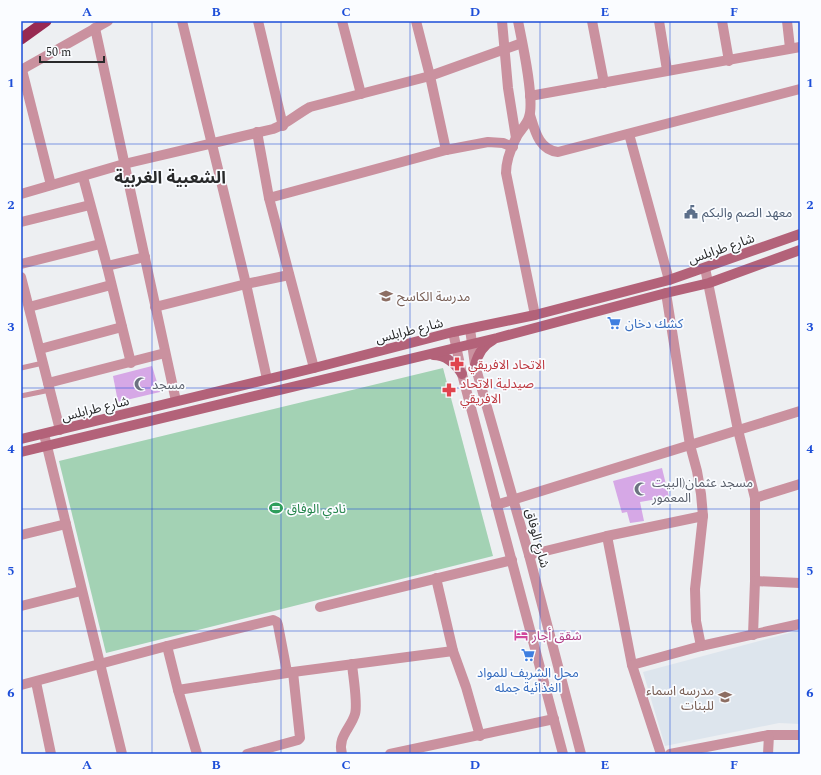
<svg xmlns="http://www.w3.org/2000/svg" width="821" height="775" viewBox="0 0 821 775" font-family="Spectral,'Noto Sans Arabic',serif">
	<rect width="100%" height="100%" fill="#edeff2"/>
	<path fill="#dde5ed" d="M800 630V724L779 723 665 746 643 672Z"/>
	<path fill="#a3d2b4" d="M443 368 493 556 106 653 59 461Z"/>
	<g fill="#d6a8e6">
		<path d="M152 366 160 392 118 402 113 376Z"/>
		<path d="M662 468 669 497 640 502 644 521 630 523 627 512 622 513 613 481Z"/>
	</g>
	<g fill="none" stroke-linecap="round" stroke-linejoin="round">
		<g stroke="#ca919f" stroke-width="5">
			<path d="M21 368 43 363"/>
			<path d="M21 396 50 390"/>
		</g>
		<g stroke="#ca919f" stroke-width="10">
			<path d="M182 21 246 284 267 379"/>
			<path d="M258 21 283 126"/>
			<path d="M342 21 361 94"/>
			<path d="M416 21 430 76 446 150"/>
			<path d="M592 21 604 83"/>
			<path d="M659 21 667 70"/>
			<path d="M722 21 729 61"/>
			<path d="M787 21 790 48"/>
			<path d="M95 28 176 401"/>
			<path d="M22 70 51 185"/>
			<path d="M530 96 800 47"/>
			<path d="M530 115C535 131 539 150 558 152L800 89"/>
			<path d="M257 132 269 198 314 368"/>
			<path d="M629 134 669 280"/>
			<path d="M83 177 107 266 131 363"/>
			<path d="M21 194 124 164 273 129C287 124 297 114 310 107L430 76 522 43"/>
			<path d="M269 198 446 150 488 142 503 143 513 147"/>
			<path d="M21 222 90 205"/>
			<path d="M21 264 100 244"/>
			<path d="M107 266 145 257"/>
			<path d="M705 268 738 430 755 498V581L753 635"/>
			<path d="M21 277 60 430"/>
			<path d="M666 293 690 445 697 471 701 494 703 516 695 589 696 621 701 646"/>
			<path d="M29 307 111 285"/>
			<path d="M155 307 246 284 289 275"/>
			<path d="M40 349 122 327"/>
			<path d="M48 383 165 353"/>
			<path d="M44 434 122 754"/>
			<path d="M755 498 800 484"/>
			<path d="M496 505 800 411"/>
			<path d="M21 535 66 524"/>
			<path d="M607 536 632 665 661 754"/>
			<path d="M529 555 607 536 703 516"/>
			<path d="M436 578 453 651 466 687 480 736"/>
			<path d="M755 581 800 583"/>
			<path d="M21 606 81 591"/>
			<path d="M320 607 512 560"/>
			<path d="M167 646 178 690 197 754"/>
			<path d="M632 665 701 646 800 624"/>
			<path d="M36 682 51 754"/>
			<path d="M21 685 167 646 273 620 277 622 278 625 287 672"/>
			<path d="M178 690 293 672 453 651"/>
			<path d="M247 754 298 740 300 738 293 672"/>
			<path d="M342 754C337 737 351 728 355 714 358 703 353 676 352 664"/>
			<path d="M390 754 554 719"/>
			<path d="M670 754 769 735H800"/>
			<path d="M768 754 769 735"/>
		</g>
		<g stroke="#ca919f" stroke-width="10">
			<path d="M502 21 508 88 516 138"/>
			<path d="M518 21C522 41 535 100 529 117 527 125 520 130 516 138 511 148 506 162 506 173L535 315"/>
			<path d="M21 70 108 21"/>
			<path d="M470 329 475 365 529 555 581 754"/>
			<path d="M453 332 462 374 563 754"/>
		</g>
		<g stroke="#b36279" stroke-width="10">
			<path d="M433 355C446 355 455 363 462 374"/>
			<path d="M475 365C478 354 483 345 493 340"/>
			<path d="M21 439 314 368 453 332 535 315 669 280 800 234"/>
			<path d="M21 452 497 338 666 293 709 283 800 250"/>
		</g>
		<path stroke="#982a52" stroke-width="11" d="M21 39 46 21"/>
	</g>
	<path fill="none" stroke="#1d4ed8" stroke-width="1" stroke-opacity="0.55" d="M152 21V754M281 21V754M410 21V754M540 21V754M670 21V754M21 144H800M21 266H800M21 388H800M21 509H800M21 631H800"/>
	<defs>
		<g id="civic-bare" transform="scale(1.08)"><path d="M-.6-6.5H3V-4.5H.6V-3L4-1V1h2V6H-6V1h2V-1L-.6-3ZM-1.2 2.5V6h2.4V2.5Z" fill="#5c6f8a" stroke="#fafcff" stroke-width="2.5" paint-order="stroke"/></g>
		<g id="school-bare" transform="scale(1.08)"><path d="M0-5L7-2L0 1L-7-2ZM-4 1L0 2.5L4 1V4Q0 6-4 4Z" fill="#8d6e63" stroke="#fafcff" stroke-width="2.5" paint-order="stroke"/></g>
		<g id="supermarket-bare" transform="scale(1.08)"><path d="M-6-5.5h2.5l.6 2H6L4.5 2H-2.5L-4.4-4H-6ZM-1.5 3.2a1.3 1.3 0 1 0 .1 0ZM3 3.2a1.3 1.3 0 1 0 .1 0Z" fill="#3f7fe0" stroke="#fafcff" stroke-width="2.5" paint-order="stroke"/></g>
		<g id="pharmacy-bare" transform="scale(1.08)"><path d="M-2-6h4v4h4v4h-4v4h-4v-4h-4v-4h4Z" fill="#e0444e" stroke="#fafcff" stroke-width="2.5" paint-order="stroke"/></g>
		<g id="mosque-bare" transform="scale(1.08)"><path d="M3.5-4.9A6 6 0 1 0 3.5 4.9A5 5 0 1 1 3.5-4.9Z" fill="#6b7280" stroke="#fafcff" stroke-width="2.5" paint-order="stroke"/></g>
		<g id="stadium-bare" transform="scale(1.08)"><path d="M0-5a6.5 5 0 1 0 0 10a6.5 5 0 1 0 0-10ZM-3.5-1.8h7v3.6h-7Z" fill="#2e9e5b" stroke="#fafcff" stroke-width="2.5" paint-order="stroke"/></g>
		<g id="hotel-bare" transform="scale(1.08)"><path d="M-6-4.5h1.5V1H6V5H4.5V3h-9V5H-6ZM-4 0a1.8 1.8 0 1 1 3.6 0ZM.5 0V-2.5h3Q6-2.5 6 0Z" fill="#d1479c" stroke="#fafcff" stroke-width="2.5" paint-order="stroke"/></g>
	</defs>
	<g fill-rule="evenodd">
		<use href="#civic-bare" x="691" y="212"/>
		<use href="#school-bare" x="386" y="296"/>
		<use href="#supermarket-bare" x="614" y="323"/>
		<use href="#pharmacy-bare" x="457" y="364"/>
		<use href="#mosque-bare" x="141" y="384"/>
		<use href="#pharmacy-bare" x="449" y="390"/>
		<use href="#mosque-bare" x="641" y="489"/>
		<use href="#stadium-bare" x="276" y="508"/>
		<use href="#hotel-bare" x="521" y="635"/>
		<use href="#supermarket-bare" x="528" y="655"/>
		<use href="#school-bare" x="725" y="697"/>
	</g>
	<g text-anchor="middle" stroke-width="3.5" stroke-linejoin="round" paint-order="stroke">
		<g font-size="13" fill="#4e5e75" stroke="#fafcff" text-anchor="start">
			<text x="702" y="217">معهد الصم والبكم</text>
		</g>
		<g font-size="13" fill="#28292a" stroke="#fafcff">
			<text transform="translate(721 248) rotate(-19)" y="5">شارع طرابلس</text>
			<text transform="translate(409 330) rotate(-14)" y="5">شارع طرابلس</text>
			<text transform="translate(95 408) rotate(-14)" y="5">شارع طرابلس</text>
			<text transform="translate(538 538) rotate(75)" y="5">شارع الوفاق</text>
		</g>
		<g font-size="13" fill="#785e54" stroke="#fafcff" text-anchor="start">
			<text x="397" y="301">مدرسة الكاسح</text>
			<text x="714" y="695" text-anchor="end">مدرسه اسماء<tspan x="714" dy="15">للبنات</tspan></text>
		</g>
		<g font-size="13" fill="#366cbe" stroke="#fafcff" text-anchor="start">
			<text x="625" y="328">كشك دخان</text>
			<text x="528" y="677" text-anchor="middle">محل الشريف للمواد<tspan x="528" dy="15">الغذائية جمله</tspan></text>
		</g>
		<g font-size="13" fill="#be3a42" stroke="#fafcff" text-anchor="start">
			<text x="468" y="369">الاتحاد الافريقي</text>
			<text x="460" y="388">صيدلية الاتحاد<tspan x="460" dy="15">الافريقي</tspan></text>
		</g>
		<g font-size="13" fill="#5b616d" stroke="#fafcff" text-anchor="start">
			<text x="152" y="389">مسجد</text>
			<text x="652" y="487">مسجد عثمان(البيت<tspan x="652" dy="15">المعمور</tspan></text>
		</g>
		<g font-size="13" fill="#27864d" stroke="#fafcff" text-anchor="start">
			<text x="287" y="513">نادي الوفاق</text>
		</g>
		<g font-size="13" fill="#b23c85" stroke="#fafcff" text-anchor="start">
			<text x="532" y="640">شقق أجار</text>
		</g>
		<g font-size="17" font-weight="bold" fill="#28292a" stroke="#fafcff">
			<text x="170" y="183">الشعبية الغربية</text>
		</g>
	</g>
	<rect width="821" height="775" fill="none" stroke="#fafcff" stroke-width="44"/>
	<path d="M40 56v6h64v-6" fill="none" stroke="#28292a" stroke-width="2"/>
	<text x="46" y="56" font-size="12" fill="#28292a" stroke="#fafcff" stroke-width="3" paint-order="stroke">50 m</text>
	<rect x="22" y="22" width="777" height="731" fill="none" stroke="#1d4ed8" stroke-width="1.5"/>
	<g font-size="13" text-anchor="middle" font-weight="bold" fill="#1d4ed8">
		<text x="87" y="16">A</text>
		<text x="216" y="16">B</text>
		<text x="346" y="16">C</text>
		<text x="475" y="16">D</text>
		<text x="605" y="16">E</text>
		<text x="734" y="16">F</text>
		<text x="11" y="87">1</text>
		<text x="810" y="87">1</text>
		<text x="11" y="209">2</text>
		<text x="810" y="209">2</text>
		<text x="11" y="331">3</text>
		<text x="810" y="331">3</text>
		<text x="11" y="453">4</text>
		<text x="810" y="453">4</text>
		<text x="11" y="575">5</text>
		<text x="810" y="575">5</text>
		<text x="11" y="697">6</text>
		<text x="810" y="697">6</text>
		<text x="87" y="769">A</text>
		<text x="216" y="769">B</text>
		<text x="346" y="769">C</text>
		<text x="475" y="769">D</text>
		<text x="605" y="769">E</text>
		<text x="734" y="769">F</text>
	</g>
</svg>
